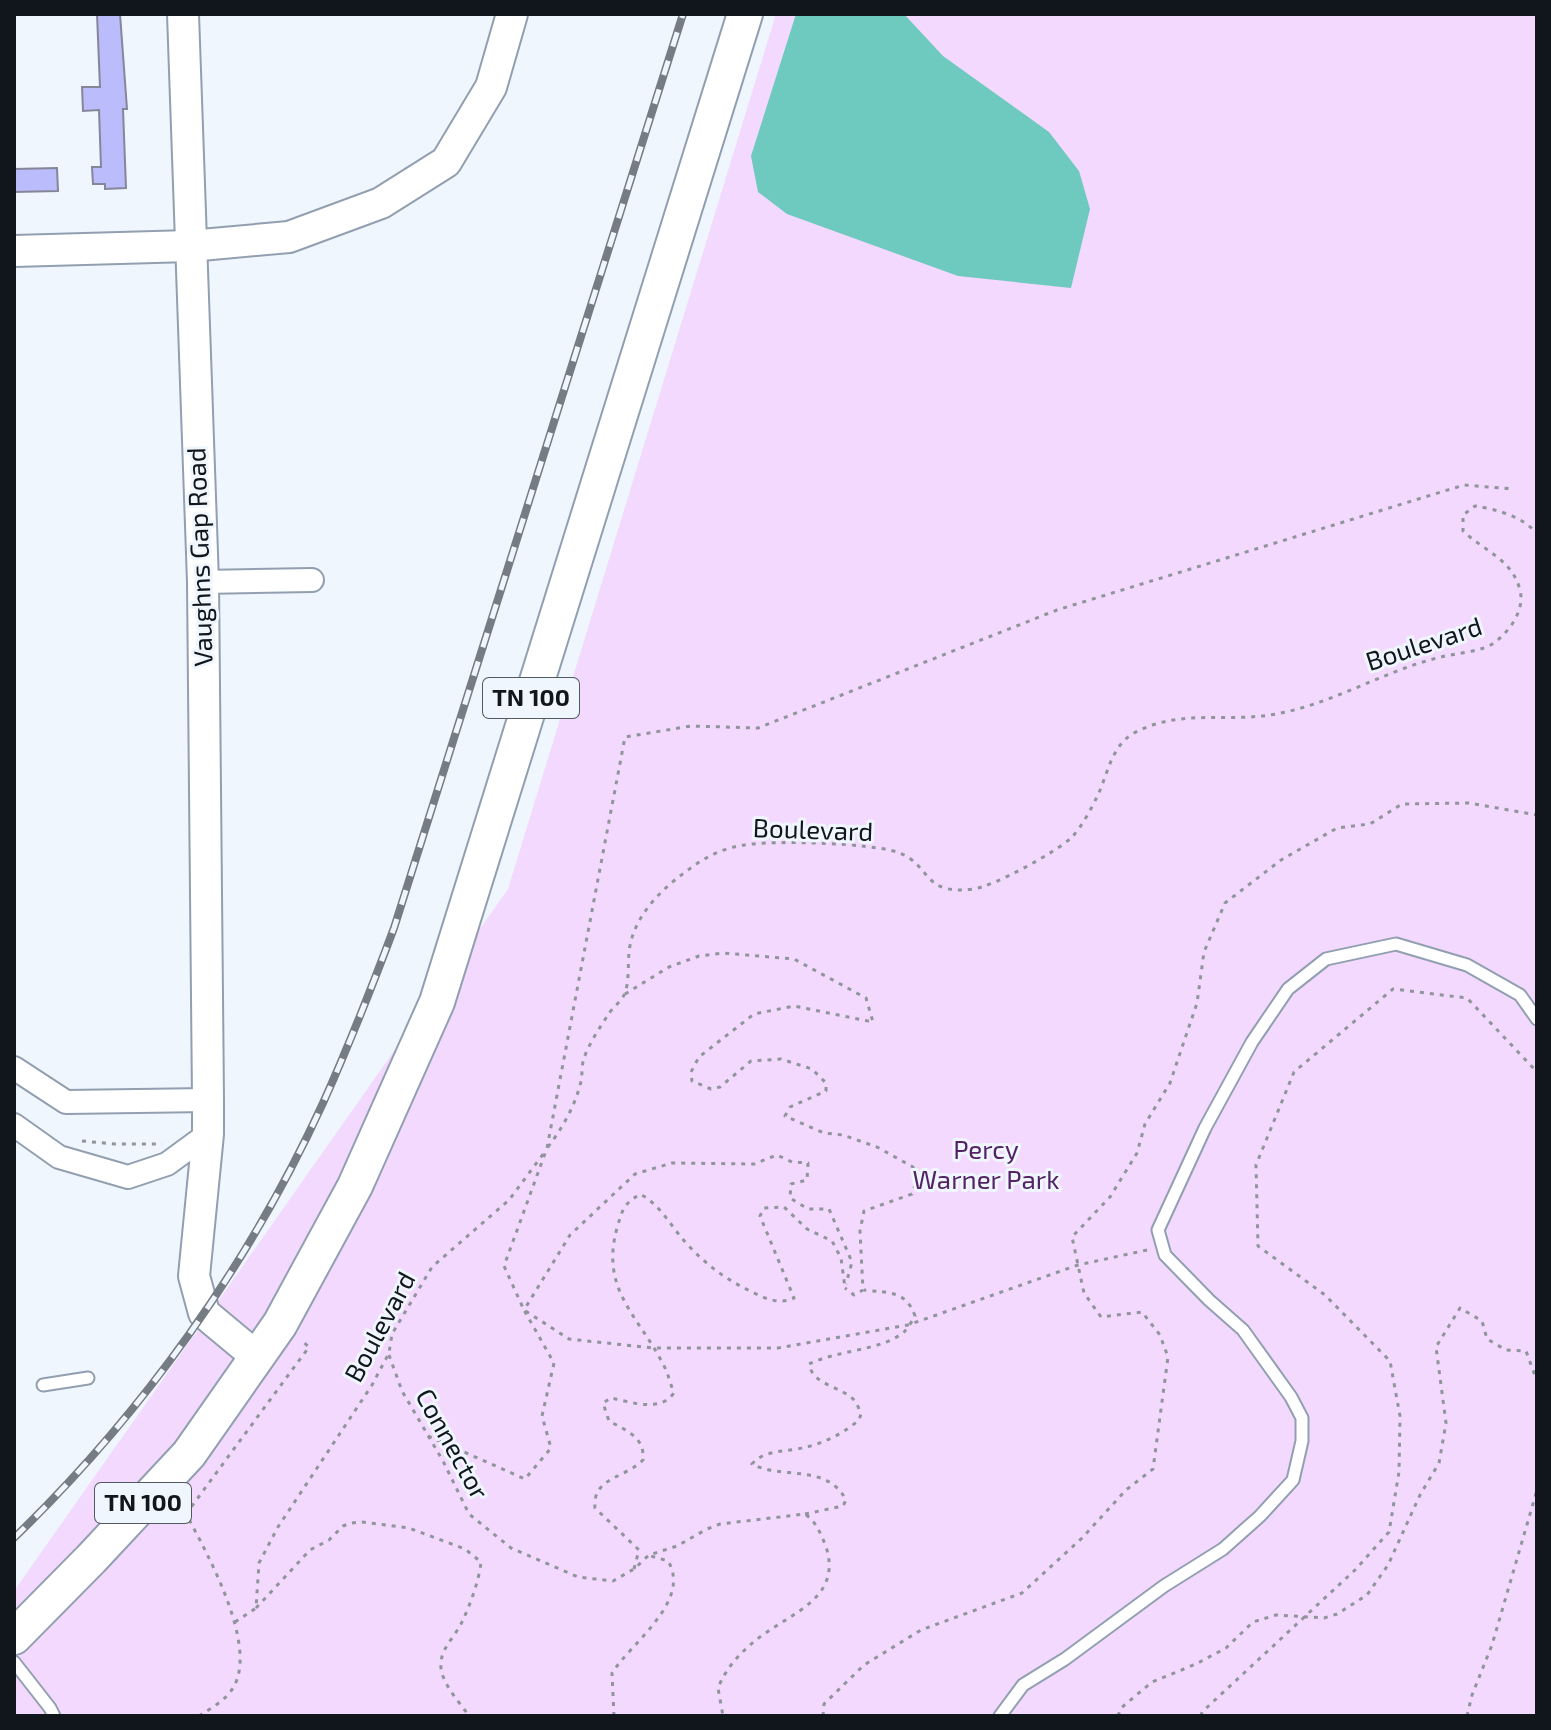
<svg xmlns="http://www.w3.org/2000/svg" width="1551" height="1730" viewBox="0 0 1551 1730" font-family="'Exo 2',sans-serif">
	<rect width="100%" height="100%" fill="#f0f6fd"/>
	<path fill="#f3d9fe" d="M776 14H1537V1716H14V1591L508 889Z"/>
	<path fill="#6ec9bf" d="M796 14H904L943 56 1049 132 1079 171 1090 209 1071 288 958 276 787 214 758 192 751 156Z"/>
	<g fill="#babcfb" stroke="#85869a" stroke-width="2">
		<path d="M97 14H120L127 109H123L126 188 105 189V184H93L92 167H101L99 110 83 111 82 87H100Z"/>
		<path d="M57 168 58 191 14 192V169Z"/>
	</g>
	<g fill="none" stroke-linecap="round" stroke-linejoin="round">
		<g stroke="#919fb0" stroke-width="15">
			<g id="lane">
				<path d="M43 1385 88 1378"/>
				<path d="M14 1662 50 1708 54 1716"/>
				<path d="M1000 1716 1023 1685 1065 1659 1164 1586 1223 1549 1260 1516 1293 1480 1302 1441V1418L1291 1397 1243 1330 1209 1300 1165 1255 1158 1230 1205 1128 1252 1042 1288 989 1326 959 1396 944 1467 965 1520 995 1537 1019"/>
			</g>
		</g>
		<g stroke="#919fb0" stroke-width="26">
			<g id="street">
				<path d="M203 582 312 580"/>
				<path d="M14 1068 66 1102 208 1100"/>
				<path d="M14 1125 59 1157 128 1177 167 1164 208 1134"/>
			</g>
		</g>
		<g stroke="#919fb0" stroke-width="34">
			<g id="secondary">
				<path d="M183 14 203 582 208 1100V1134L194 1276 204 1313 258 1358"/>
				<path d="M14 251 190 246 289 237 381 203 446 162 491 87 512 14"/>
			</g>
		</g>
		<g stroke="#919fb0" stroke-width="38">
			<path id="primary" d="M14 1637 92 1558 189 1454 280 1324 355 1186 437 1002 745 14"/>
		</g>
		<g stroke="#8f959b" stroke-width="3" stroke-dasharray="4 6" stroke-linecap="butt">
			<path d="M625 994 669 967 699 956 723 953 794 959 866 998 873 1022 794 1006 754 1014 699 1057 691 1072 692 1081 711 1089 720 1087 751 1061 781 1059 812 1069 826 1083V1091L790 1107 785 1116 824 1133 843 1135 877 1147 913 1167 915 1185 912 1194 864 1211 860 1231 863 1290 854 1295 845 1288"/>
			<path d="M82 1141 115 1144H162"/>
			<path d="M548 1147C561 1130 575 1106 580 1085 583 1077 581 1066 584 1058 589 1044 600 1027 608 1015 612 1008 622 1001 625 993 629 982 628 964 629 952 633 917 660 890 688 870 705 857 723 848 744 845 774 840 869 843 897 852 932 864 921 896 973 889 993 887 1056 852 1071 838 1081 828 1091 809 1097 797 1108 774 1111 746 1134 733 1179 709 1223 722 1270 715 1330 706 1382 671 1441 657 1456 653 1481 652 1494 643 1510 631 1525 610 1520 590 1512 559 1484 551 1463 531V515L1475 506C1496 509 1524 517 1537 534"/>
			<path d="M1147 1250 1078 1265 908 1325 778 1348H653L569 1339 524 1310 504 1266 547 1148 625 737 691 726 758 728 1057 610 1464 485 1514 489"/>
			<path d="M389 1355 402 1391 443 1461 469 1514 511 1548 578 1577 613 1581 634 1569 649 1555 677 1546 707 1529 720 1524 805 1514C816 1522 820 1532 825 1544 845 1599 789 1613 756 1640 740 1653 726 1668 718 1688L723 1716"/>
			<path d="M428 1436 525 1479 551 1448 542 1416 554 1363 524 1310 570 1235 635 1174 672 1163 754 1164 777 1155 792 1162 808 1163 807 1180 791 1184 790 1198 808 1209H829L852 1262 846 1284"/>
			<path d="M805 1514 843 1506 846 1500C827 1463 782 1480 752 1464 764 1449 789 1452 807 1447 826 1442 844 1433 859 1420L861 1414C859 1410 858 1405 855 1401 842 1386 813 1386 809 1364 837 1350 881 1351 904 1332 908 1328 912 1321 915 1316 906 1290 888 1293 864 1290"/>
			<path d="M634 1569 639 1550 595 1508C592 1477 626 1478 643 1460 645 1437 627 1431 609 1421L603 1403 611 1398C632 1402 659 1413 674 1393 670 1383 668 1373 663 1364 638 1315 600 1290 617 1228 623 1208 623 1205 640 1194 661 1205 671 1227 687 1244 706 1265 727 1280 752 1292 766 1299 780 1305 794 1298L760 1216 764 1208 784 1207 807 1229 832 1241 841 1258 845 1288"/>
			<path d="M256 1608 310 1550 329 1540 343 1526 351 1523 362 1522 409 1528 465 1549 481 1562C479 1581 470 1605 462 1622 454 1639 436 1652 442 1673 446 1688 460 1703 469 1716"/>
			<path d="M235 1622 256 1608 259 1563 278 1527 372 1385 389 1353 392 1334 432 1267 509 1200 544 1153"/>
			<path d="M199 1716C211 1708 225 1701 233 1688 259 1646 207 1553 186 1514L309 1347 301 1340"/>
			<path d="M614 1716 612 1673C631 1643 692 1601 668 1561L651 1556"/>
			<path d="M823 1716 824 1704 864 1665 921 1630 1022 1593 1082 1538 1126 1490 1153 1469 1168 1357 1160 1335 1142 1312 1101 1317 1084 1293 1072 1237 1110 1197 1137 1153 1145 1124 1170 1083 1197 1003 1204 952 1225 903 1281 860 1337 828 1370 824 1402 804 1469 803 1537 815"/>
			<path d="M1118 1716 1121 1708 1152 1682 1196 1664 1226 1648 1253 1622 1276 1615 1324 1618 1337 1614 1367 1595 1388 1565 1420 1495 1439 1463 1446 1423 1436 1347 1460 1308 1482 1321 1487 1339 1506 1350 1526 1351 1537 1381"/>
			<path d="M1201 1716 1202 1712 1355 1570 1389 1532 1399 1472 1400 1416 1390 1361 1325 1295 1258 1246 1256 1165 1294 1072 1393 989 1467 998 1537 1072"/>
			<path d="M1467 1716 1472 1695 1492 1645 1537 1490"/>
		</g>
		<use href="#lane" stroke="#fff" stroke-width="11"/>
		<use href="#street" stroke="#fff" stroke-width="22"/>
		<use href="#secondary" stroke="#fff" stroke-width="30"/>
		<use href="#primary" stroke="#fff" stroke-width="34"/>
		<g stroke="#767c83" stroke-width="8">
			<path id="rail" d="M14 1538C142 1414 249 1265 323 1103 349 1045 372 987 394 928L683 14"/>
		</g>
		<use href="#rail" stroke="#f0f6fd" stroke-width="5" stroke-dasharray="15" stroke-linecap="butt"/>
	</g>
	<g text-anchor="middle" stroke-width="6" stroke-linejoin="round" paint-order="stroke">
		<g fill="#f0f6fd" stroke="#535960" stroke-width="2">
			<rect x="483" y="678" width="96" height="40" rx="6"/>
			<rect x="95" y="1483" width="96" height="40" rx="6"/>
		</g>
		<g font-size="24" font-weight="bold" fill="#10161c">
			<text x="531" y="706">TN 100</text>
			<text x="143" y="1511">TN 100</text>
		</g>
		<g font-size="26" fill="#10161c" stroke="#f0f6fd">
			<text transform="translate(200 557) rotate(-92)" y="9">Vaughns Gap Road</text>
			<text transform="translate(1424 644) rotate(-18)" y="9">Boulevard</text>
			<text transform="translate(813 830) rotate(2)" y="9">Boulevard</text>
			<text transform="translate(380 1327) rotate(-62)" y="9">Boulevard</text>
			<text transform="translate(452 1444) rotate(61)" y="9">Connector</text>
		</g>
		<g font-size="26" fill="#532365" stroke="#f0f6fd">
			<text x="986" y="1159">Percy<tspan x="986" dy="30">Warner Park</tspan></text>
		</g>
	</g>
	<rect width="1551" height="1730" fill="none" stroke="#10161c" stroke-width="32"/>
</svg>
